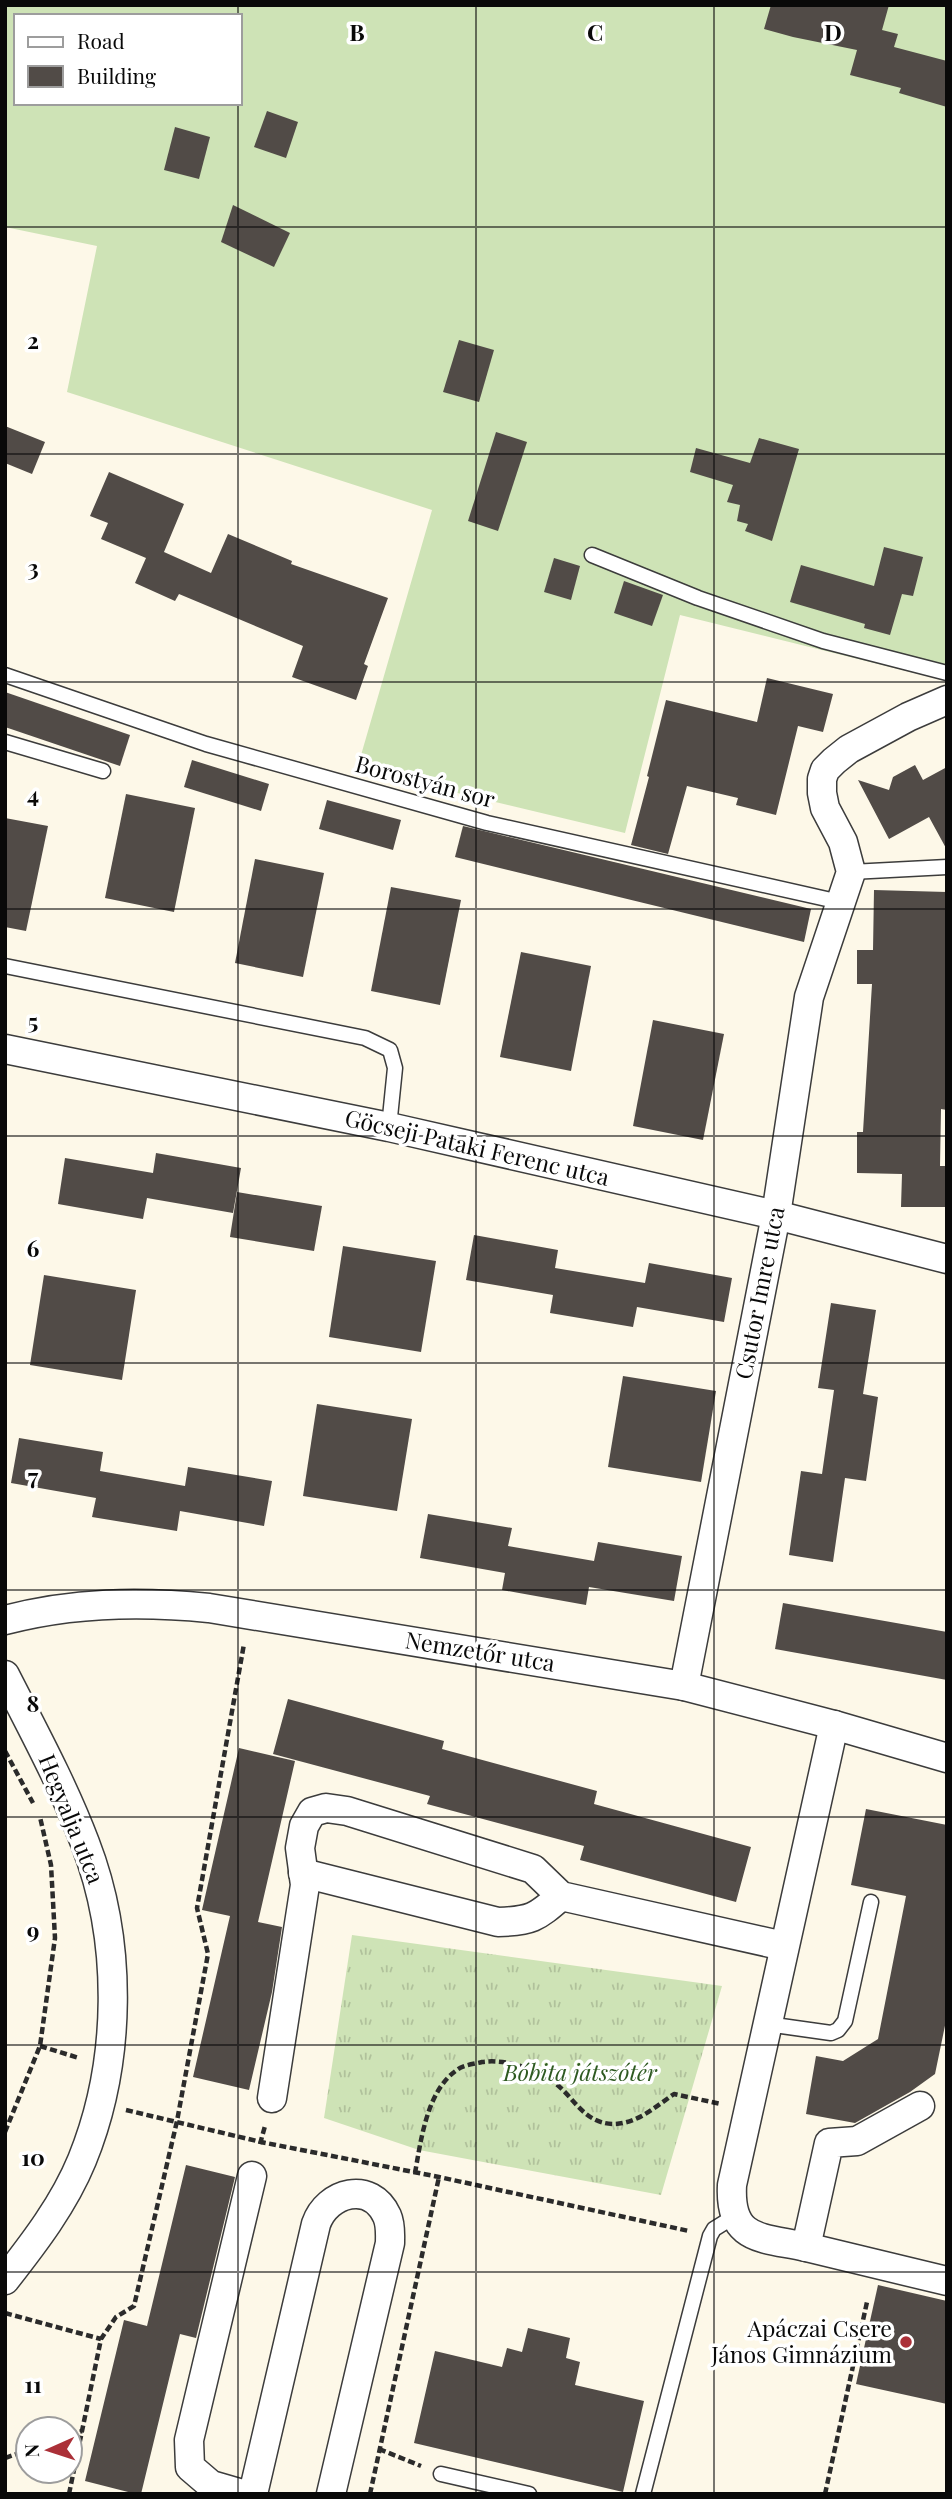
<svg xmlns="http://www.w3.org/2000/svg" width="952" height="2499" viewBox="0 0 952 2499" font-family="'Playfair Display',serif">
	<defs>
		<pattern id="grass-tufts" width="24" height="20" patternUnits="userSpaceOnUse" patternTransform="scale(1.75)"><rect width="24" height="20" fill="#cee3b6"/><path d="M3 7l-1-3M5 7V3M7 7l1-3M15 17l-1-3M17 17v-4M19 17l1-3" fill="none" stroke="#b0c19b"/></pattern>
	</defs>
	<rect width="100%" height="100%" fill="#fdf8e8"/>
	<path fill="url(#grass-tufts)" d="M352 1935 722 1986 661 2195 419 2150 324 2118Z"/>
	<path fill="#cee3b6" fill-rule="evenodd" d="M5 5H947V681L680 615 625 833 357 769 432 510 67 392 97 246 5 227ZM16 16H240V103H16Z"/>
	<g fill="#514b47">
		<path d="M771 5H889L882 30 898 34 894 47 947 61V107L899 93 901 88 850 75 857 50 793 37 764 29Z"/>
		<path d="M267 111 298 122 286 158 254 147Z"/>
		<path d="M175 127 210 137 199 179 164 170Z"/>
		<path d="M233 205 290 233 274 267 221 242Z"/>
		<path d="M459 340 494 350 479 402 443 392Z"/>
		<path d="M5 426 45 442 32 474 5 463Z"/>
		<path d="M496 432 527 442 498 531 468 521Z"/>
		<path d="M759 438 799 449 772 541 745 531 748 524 737 521 740 505 727 502 733 485 690 472 696 448 750 463Z"/>
		<path d="M109 472 184 504 164 552 211 573 228 534 292 561 291 564 388 598 364 664 368 666 356 700 292 677 303 646 179 594 175 601 135 583 146 558 101 539 108 523 90 516Z"/>
		<path d="M884 547 923 557 913 596 902 594 890 635 864 628 865 624 790 602 801 565 874 586Z"/>
		<path d="M554 558 580 566 571 600 544 592Z"/>
		<path d="M624 581 663 595 652 626 614 613Z"/>
		<path d="M767 678 833 694 823 732 798 726 776 815 736 805 738 798 687 786 668 854 631 845 649 777 647 776 666 700 757 722Z"/>
		<path d="M5 692 130 735 120 766 5 727Z"/>
		<path d="M192 760 269 784 261 811 184 787Z"/>
		<path d="M915 765 923 780 947 767V850L929 817 889 839 858 780 889 790 893 777Z"/>
		<path d="M126 794 195 808 174 912 105 898Z"/>
		<path d="M327 800 401 820 393 850 319 829Z"/>
		<path d="M5 818 48 826 26 931 5 927Z"/>
		<path d="M463 826 811 909 804 942 455 857Z"/>
		<path d="M255 859 324 873 303 977 235 963Z"/>
		<path d="M391 887 461 900 440 1005 371 991Z"/>
		<path d="M874 890 947 892V1110L941 1109 940 1166H947V1207H901L902 1174 857 1173V1132H863L872 984H857V950H873Z"/>
		<path d="M521 952 591 966 571 1071 500 1057Z"/>
		<path d="M653 1020 724 1034 703 1140 633 1126Z"/>
		<path d="M156 1153 241 1168 233 1213 147 1198 143 1219 58 1204 65 1158 153 1173Z"/>
		<path d="M237 1192 322 1206 314 1251 230 1237Z"/>
		<path d="M474 1235 558 1250 555 1268 645 1283 649 1263 732 1278 724 1322 637 1307 633 1327 550 1313 553 1295 466 1280Z"/>
		<path d="M343 1246 436 1261 421 1352 329 1337Z"/>
		<path d="M44 1275 136 1290 122 1380 30 1365Z"/>
		<path d="M831 1303 876 1310 863 1394 878 1397 866 1481 845 1478 833 1562 789 1555 801 1471 822 1474 834 1390 818 1388Z"/>
		<path d="M623 1376 716 1391 701 1482 608 1467Z"/>
		<path d="M317 1404 412 1419 397 1511 303 1496Z"/>
		<path d="M19 1438 103 1452 100 1471 185 1486 188 1467 272 1481 264 1526 180 1511 177 1531 92 1517 96 1498 11 1483Z"/>
		<path d="M428 1514 512 1528 508 1546 594 1561 598 1542 682 1556 674 1601 589 1587 586 1605 502 1590 505 1573 420 1558Z"/>
		<path d="M783 1603 947 1632V1680L775 1649Z"/>
		<path d="M288 1699 444 1741 442 1749 597 1791 594 1804 751 1847 736 1902 580 1860 584 1846 427 1804 430 1796 273 1754Z"/>
		<path d="M239 1748 295 1761 258 1922 282 1927 272 1992 249 2090 193 2077 230 1916 202 1910Z"/>
		<path d="M866 1809 947 1825V2016L935 2074 910 2092 855 2123 806 2114 816 2056 843 2061 878 2039 906 1896 851 1885Z"/>
		<path d="M186 2165 235 2177 196 2338 180 2334 141 2494H136L85 2481 124 2320 147 2326Z"/>
		<path d="M878 2285 947 2301V2404L856 2384Z"/>
		<path d="M528 2328 570 2338 566 2358 580 2362 575 2385 644 2401 623 2492 414 2443 435 2351 502 2367 507 2348 522 2352Z"/>
	</g>
	<g fill="none" stroke-linecap="round" stroke-linejoin="round">
		<g stroke="#3c3c3c" stroke-width="17">
			<g id="service">
				<path d="M592 555 698 598 823 641 947 673"/>
				<path d="M5 675 206 744 487 823 840 902"/>
				<path d="M5 742 103 771"/>
				<path d="M851 872 947 867"/>
				<path d="M5 966 365 1038 390 1050 395 1068 389 1127"/>
				<path d="M767 2024 831 2033 838 2030 845 2021 871 1902"/>
				<path d="M441 2474 529 2494"/>
				<path d="M643 2494 710 2236 714 2229 735 2216"/>
			</g>
		</g>
		<g stroke="#3c3c3c" stroke-width="31">
			<g id="minor">
				<path d="M5 1049 389 1127 776 1215 947 1259"/>
				<path d="M5 1620C73 1602 140 1601 209 1608L684 1686 834 1725 947 1758"/>
				<path d="M5 1675C33 1730 63 1785 85 1843 123 1941 122 2062 82 2160 64 2204 34 2243 5 2280"/>
				<path d="M684 1686 776 1215 809 997 851 872 843 842 825 808 822 793V779L825 770 834 761 849 749 908 717 947 700"/>
				<path d="M834 1725 732 2185C729 2242 762 2237 806 2247L829 2143 857 2141 920 2106"/>
				<path d="M303 1873 498 1922C531 1921 536 1918 561 1896"/>
				<path d="M272 2098 305 1885 300 1848 304 1826 312 1812 326 1808 347 1811 533 1869 561 1896 784 1946"/>
				<path d="M806 2247 947 2281"/>
				<path d="M242 2494 211 2485 190 2467 189 2440 252 2176"/>
				<path d="M253 2494 316 2224C327 2192 371 2180 387 2216 391 2225 390 2234 390 2243L331 2494"/>
			</g>
		</g>
		<g stroke="#2b2b2b" stroke-width="4.5" stroke-dasharray="7 3.5" stroke-linecap="butt">
			<path d="M5 1751 33 1803"/>
			<path d="M40 2046 79 2058"/>
			<path d="M126 2110 261 2142 439 2177 689 2231"/>
			<path d="M5 2132 40 2046 55 1938 51 1865 40 1817"/>
			<path d="M260 2144 265 2126"/>
			<path d="M415 2173C421 2140 427 2090 457 2070 463 2065 474 2064 482 2062 505 2059 529 2067 549 2079 573 2093 581 2123 613 2124 637 2124 655 2107 674 2094L721 2104"/>
			<path d="M5 2313 101 2339"/>
			<path d="M70 2435 82 2431"/>
			<path d="M379 2449 421 2466"/>
			<path d="M5 2458 28 2450"/>
			<path d="M69 2494 101 2339 116 2317 134 2306 177 2121 208 1954 197 1908 244 1644"/>
			<path d="M370 2494 439 2177"/>
			<path d="M825 2494 867 2302"/>
		</g>
		<use href="#service" stroke="#fff" stroke-width="14"/>
		<use href="#minor" stroke="#fff" stroke-width="28"/>
	</g>
	<path fill="none" stroke="#090909" stroke-width="2" stroke-opacity="0.55" d="M238 5V16M476 5V2494M714 5V2494M238 103V2494M5 227H947M5 454H947M5 682H947M5 909H947M5 1136H947M5 1363H947M5 1590H947M5 1817H947M5 2045H947M5 2272H947"/>
	<circle fill="#ab3038" stroke="#fff" stroke-width="2.5" cx="906" cy="2342" r="7"/>
	<g text-anchor="middle" stroke-width="7" stroke-linejoin="round" paint-order="stroke">
		<g font-size="23" fill="#090909" stroke="#fff">
			<text transform="translate(425 782) rotate(15)" y="8">Borostyán sor</text>
			<text transform="translate(477 1148) rotate(13)" y="8">Göcseji Pataki Ferenc utca</text>
			<text transform="translate(760 1293) rotate(-79)" y="8">Csutor Imre utca</text>
			<text transform="translate(480 1652) rotate(9)" y="8">Nemzetőr utca</text>
			<text transform="translate(71 1819) rotate(68)" y="8">Hegyalja utca</text>
		</g>
		<g font-size="23" font-style="italic" fill="#2e5a21" stroke="#fff">
			<text x="580" y="2081">Bóbita játszótér</text>
		</g>
		<g font-size="23" fill="#090909" stroke="#fff" text-anchor="end">
			<text x="892" y="2337">Apáczai Csere<tspan x="892" dy="26">János Gimnázium</tspan></text>
		</g>
	</g>
	<g font-size="23" text-anchor="middle" font-weight="bold" fill="#090909" stroke="#fff" stroke-width="7" stroke-linejoin="round" paint-order="stroke">
		<text x="357" y="41">B</text>
		<text x="595" y="41">C</text>
		<text x="833" y="41">D</text>
		<text x="33" y="349">2</text>
		<text x="33" y="576">3</text>
		<text x="33" y="803">4</text>
		<text x="33" y="1030">5</text>
		<text x="33" y="1257">6</text>
		<text x="33" y="1485">7</text>
		<text x="33" y="1712">8</text>
		<text x="33" y="1939">9</text>
		<text x="33" y="2166">10</text>
		<text x="33" y="2393">11</text>
	</g>
	<rect width="952" height="2499" fill="none" stroke="#090909" stroke-width="14"/>
	<rect x="14" y="14" width="228" height="91" fill="#ffffff" stroke="#9d9d9d" stroke-width="2"/>
	<rect x="28" y="37" width="35" height="10" fill="#ffffff" stroke="#9d9d9d" stroke-width="2"/>
	<text x="77" y="49" font-size="21" fill="#090909">Road</text>
	<rect x="28" y="66" width="35" height="21" fill="#514b47" stroke="#9d9d9d" stroke-width="2"/>
	<text x="77" y="84" font-size="21" fill="#090909">Building</text>
	<g transform="translate(49 2450) rotate(267)"><circle r="33" fill="#ffffff" stroke="#9d9d9d" stroke-width="2"/>
	<path d="M0-5L12 26L0 18L-12 26Z" fill="#ab3038"/>
	<text y="-10" font-size="19" font-weight="bold" text-anchor="middle" fill="#090909">N</text>
	</g>
</svg>
